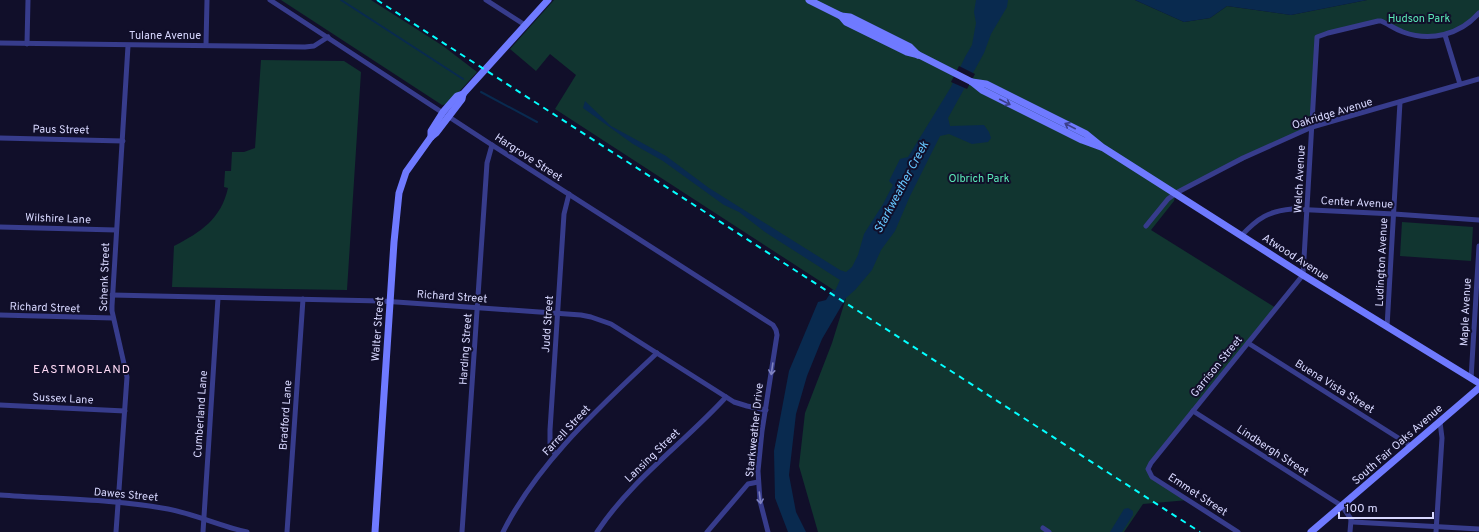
<svg xmlns="http://www.w3.org/2000/svg" width="1479" height="532" viewBox="0 0 1479 532" font-family="Overpass,sans-serif">
	<rect width="100%" height="100%" fill="#110f2a"/>
	<g fill="#113530">
		<path d="M281 0H371L443 46 477 72 448 104 442 105Z"/>
		<path d="M554 0H1135L1184 22 1210 18 1227 6 1291 15 1367 0H1479V13L1455 31 1419 37 1384 22 1318 37 1312 127 1176 193 1174 201 1151 230 1276 308 1151 464 1148 472 1188 500 1143 504 1124 532H818L799 466 805 413 832 343 846 298 555 109 576 75 550 54 536 71 510 49Z"/>
		<path d="M261 60 344 61 361 72 347 290 172 287 174 246C201 232 221 219 228 188L224 187 225 171H231L232 152H244L255 148Z"/>
		<path d="M1402 222 1473 227 1471 261 1400 256Z"/>
	</g>
	<g fill="#092a4f">
		<path d="M976 0H1008L1007 7 991 34 984 53 948 118 950 126 984 125 989 132 991 138 988 142 972 144 949 134 940 136 910 196 895 231 881 250 872 270 855 290 846 298 822 339 807 376 796 414 789 475 796 512 806 532H788L775 498 774 451 789 371 818 302 826 300 833 289 835 291 840 280 765 232 739 212 724 205 663 161 633 144 583 108 585 101 611 126 666 156 709 188 840 270 846 272 852 267 858 255 864 234 883 204 893 185 889 181 900 159 908 157 951 87 965 57 972 45 976 23 974 12Z"/>
		<path d="M1135 0H1367L1291 15 1227 6 1210 18 1184 22Z"/>
		<path d="M1128 508 1133 511V515L1122 532H1110L1124 509Z"/>
	</g>
	<path fill="#110f2a" d="M959 66 975 74 967 89 951 82Z"/>
	<g fill="none" stroke-linecap="round" stroke-linejoin="round">
		<g stroke="#092a4f" stroke-width="2">
			<path d="M341 0 463 79"/>
			<path d="M481 92 537 122"/>
		</g>
		<g stroke="#373c8c" stroke-width="5">
			<path d="M270 0 492 145 773 325 776 330 777 335 762 431 758 471 760 501 768 532"/>
			<path d="M486 0 525 25"/>
			<path d="M1445 35 1460 84"/>
			<path d="M0 43C102 45 203 45 305 47L314 46 328 37"/>
			<path d="M27 44 28 0"/>
			<path d="M206 45 207 0"/>
			<path d="M0 138 123 141"/>
			<path d="M1146 226 1168 199 1176 193 1243 158 1312 127 1479 79"/>
			<path d="M0 227 116 230"/>
			<path d="M1242 235C1258 218 1269 211 1292 209L1394 214 1479 220"/>
			<path d="M112 295 382 301 581 315 591 317 611 324 734 402 747 406 766 410"/>
			<path d="M0 315 113 318"/>
			<path d="M1387 327 1400 102"/>
			<path d="M1248 343 1411 446"/>
			<path d="M1471 379 1479 246"/>
			<path d="M0 405 125 411"/>
			<path d="M1193 411 1342 506 1353 522 1479 529"/>
			<path d="M555 454 550 443V430L564 214 569 194"/>
			<path d="M0 495C55 499 114 499 168 509 195 514 220 526 247 532"/>
			<path d="M1043 528 1049 532"/>
			<path d="M116 532 127 377 112 311V306L128 46"/>
			<path d="M203 532 218 298"/>
			<path d="M287 532 303 299"/>
			<path d="M462 532 487 163 492 145"/>
			<path d="M503 532C538 462 601 406 657 353"/>
			<path d="M597 532C632 479 684 443 726 397"/>
			<path d="M707 532 748 484 758 482"/>
			<path d="M1238 532 1152 477 1148 469 1151 463 1303 275 1317 37 1328 33 1378 21H1381C1388 24 1395 29 1403 32 1430 42 1460 35 1479 13"/>
			<path d="M1350 532 1351 520"/>
			<path d="M1436 532 1442 438 1440 422"/>
		</g>
		<g stroke="#6f7aff" stroke-width="7">
			<path d="M809 0 841 16 846 22 907 52 919 55 972 82 982 90 1082 140 1101 147"/>
			<path d="M841 16 850 17 910 47 918 55"/>
			<path d="M972 82 986 84 1086 134 1102 147 1303 275 1479 383"/>
			<path d="M431 137V131L443 112 457 96 463 94"/>
			<path d="M375 532 394 242 399 193 406 172 431 137 436 133 462 99 463 94 548 0"/>
			<path d="M1311 532 1479 388"/>
		</g>
		<path stroke="#04ffff" stroke-width="2" stroke-dasharray="6 5" stroke-linecap="butt" d="M377 0 1200 532"/>
	</g>
	<defs><path id="oneway-shaft" d="M-6 0H5M1.5-3L5.5 0L1.5 3" fill="none" stroke-width="1.6" stroke-linecap="round" stroke-linejoin="round"/></defs>
	<g stroke="#3b3f8a">
		<use href="#oneway-shaft" transform="translate(1005 102) rotate(27)"/>
		<use href="#oneway-shaft" transform="translate(1070 126) rotate(-153)"/>
	</g>
	<g stroke="#7f82c0">
		<use href="#oneway-shaft" transform="translate(772 369) rotate(98)"/>
		<use href="#oneway-shaft" transform="translate(760 498) rotate(83)"/>
	</g>
	<g text-anchor="middle" stroke-width="4" stroke-linejoin="round" paint-order="stroke">
		<g font-size="11" fill="#5be8b7" stroke="#110f2a">
			<text x="1419" y="22">Hudson Park</text>
			<text x="979" y="182">Olbrich Park</text>
		</g>
		<g font-size="11" fill="#d8d8ff" stroke="#110f2a">
			<text x="165" y="39">Tulane Avenue</text>
			<text transform="translate(1332 113) rotate(-17)" y="4">Oakridge Avenue</text>
			<text transform="translate(61 129) rotate(1)" y="4">Paus Street</text>
			<text transform="translate(529 157) rotate(33)" y="4">Hargrove Street</text>
			<text transform="translate(1299 179) rotate(-87)" y="4">Welch Avenue</text>
			<text transform="translate(1357 202) rotate(3)" y="4">Center Avenue</text>
			<text transform="translate(58 218) rotate(2)" y="4">Wilshire Lane</text>
			<text transform="translate(1296 257) rotate(33)" y="4">Atwood Avenue</text>
			<text transform="translate(1381 262) rotate(-87)" y="4">Ludington Avenue</text>
			<text transform="translate(104 277) rotate(-88)" y="4">Schenk Street</text>
			<text transform="translate(452 296) rotate(4)" y="4">Richard Street</text>
			<text transform="translate(45 307) rotate(2)" y="4">Richard Street</text>
			<text transform="translate(1465 312) rotate(-87)" y="4">Maple Avenue</text>
			<text transform="translate(547 324) rotate(-86)" y="4">Judd Street</text>
			<text transform="translate(377 329) rotate(-86)" y="4">Walter Street</text>
			<text transform="translate(465 349) rotate(-86)" y="4">Harding Street</text>
			<text transform="translate(1216 366) rotate(-51)" y="4">Garrison Street</text>
			<text transform="translate(1335 386) rotate(32)" y="4">Buena Vista Street</text>
			<text transform="translate(63 398) rotate(3)" y="4">Sussex Lane</text>
			<text transform="translate(200 414) rotate(-86)" y="4">Cumberland Lane</text>
			<text transform="translate(285 415) rotate(-86)" y="4">Bradford Lane</text>
			<text transform="translate(566 430) rotate(-47)" y="4">Farrell Street</text>
			<text transform="translate(754 430) rotate(-84)" y="4">Starkweather Drive</text>
			<text transform="translate(1397 444) rotate(-41)" y="4">South Fair Oaks Avenue</text>
			<text transform="translate(1273 450) rotate(33)" y="4">Lindbergh Street</text>
			<text transform="translate(652 455) rotate(-44)" y="4">Lansing Street</text>
			<text transform="translate(126 494) rotate(5)" y="4">Dawes Street</text>
			<text transform="translate(1198 494) rotate(33)" y="4">Emmet Street</text>
		</g>
		<g font-size="12" font-style="italic" fill="#66c7ff" stroke="#110f2a">
			<text transform="translate(901 187) rotate(-62)" y="4">Starkweather Creek</text>
		</g>
		<g font-size="12" letter-spacing="1" fill="#ffdaf5" stroke="#110f2a">
			<text x="82" y="373">EASTMORLAND</text>
		</g>
	</g>
	<path d="M1339 512v6h94v-6" fill="none" stroke="#d8d8ff" stroke-width="2"/>
	<text x="1345" y="512" font-size="12" fill="#d8d8ff" stroke="#110f2a" stroke-width="3" paint-order="stroke">100 m</text>
</svg>
